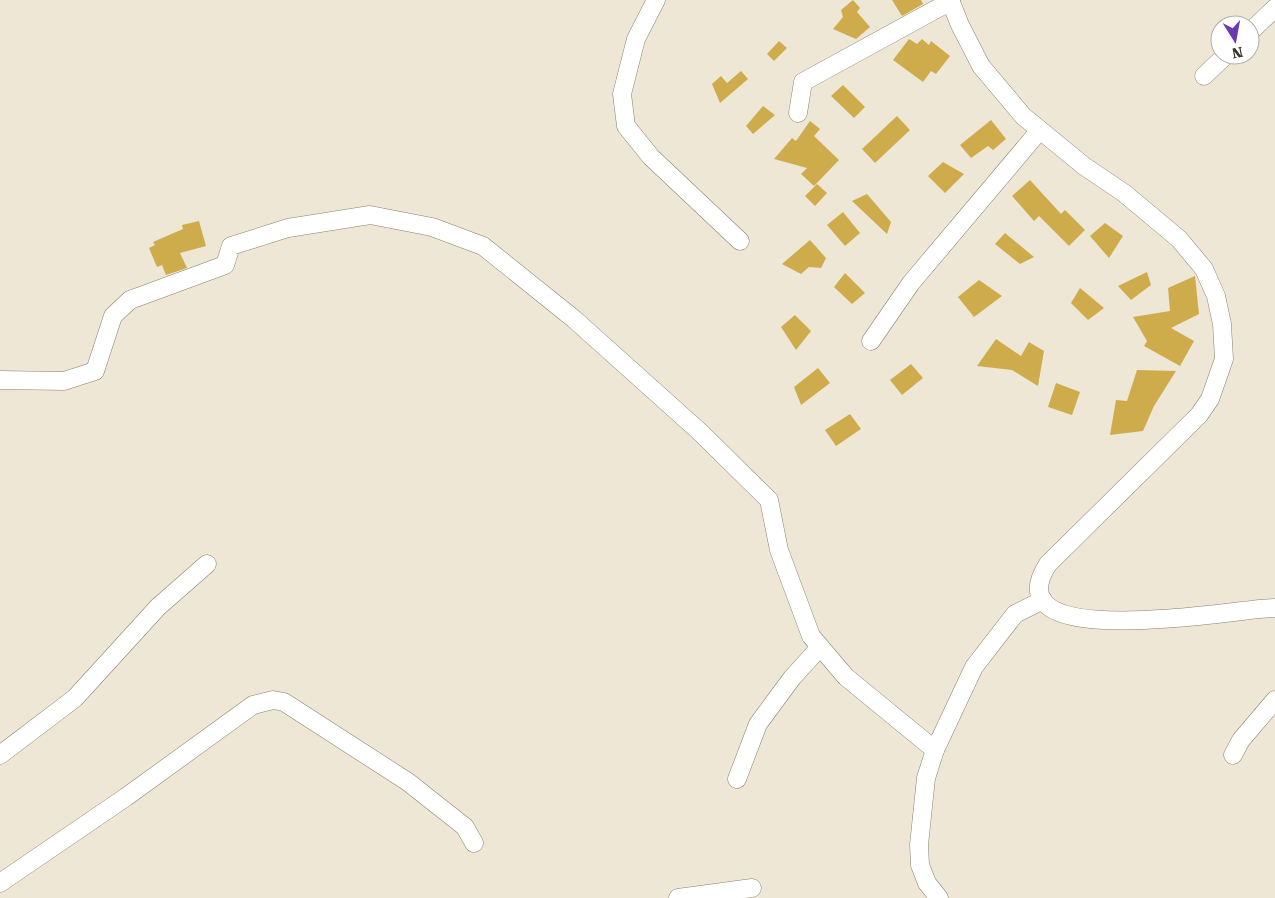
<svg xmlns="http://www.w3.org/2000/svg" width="1275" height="898" viewBox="0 0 1275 898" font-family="'Roboto Serif',serif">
	<rect width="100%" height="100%" fill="#eee7d5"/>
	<g fill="#ceac4c">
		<path d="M853 0 860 8 857 12 870 27 856 39 833 29 843 17 841 10Z"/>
		<path d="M892 0H921L923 4 902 16Z"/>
		<path d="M909 39 917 44 922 39 929 45 931 41 950 56 936 74 931 71 923 82 893 60Z"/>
		<path d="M779 41 787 48 774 61 767 54Z"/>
		<path d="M741 71 748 79 720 103 712 84 721 76 727 83Z"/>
		<path d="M843 85 865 107 854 118 831 96Z"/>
		<path d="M763 106 775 115 753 134 746 126Z"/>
		<path d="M897 116 910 130 875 163 862 149Z"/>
		<path d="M991 120 1006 139 993 150 988 146 971 158 960 145Z"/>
		<path d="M810 121 820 129 814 136 839 160 814 186 801 174 807 168 774 159 792 138 796 141Z"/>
		<path d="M943 162 964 174 945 193 928 176Z"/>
		<path d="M1030 180 1061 214 1065 210 1085 230 1069 246 1039 216 1034 221 1012 196Z"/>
		<path d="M817 184 827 193 815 206 805 196Z"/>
		<path d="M867 194 891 222 887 234 852 201Z"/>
		<path d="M843 212 860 233 845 246 827 225Z"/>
		<path d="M199 221 206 246 180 253 187 268 166 275 162 265 157 267 149 248 155 245 153 242 183 229 182 225Z"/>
		<path d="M1105 223 1123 236 1109 258 1090 236Z"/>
		<path d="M1005 233 1034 257 1020 264 995 244Z"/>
		<path d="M810 240 826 258 821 268 809 267 801 274 782 264Z"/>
		<path d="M1147 272 1151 285 1131 300 1118 286Z"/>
		<path d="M845 273 865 293 852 304 834 287Z"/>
		<path d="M1195 276 1199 314 1171 328 1194 341 1180 366 1144 346 1147 341 1133 317 1170 311 1168 288Z"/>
		<path d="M979 280 1002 296 974 317 958 297Z"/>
		<path d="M1080 288 1104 308 1088 320 1071 303Z"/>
		<path d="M795 315 811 331 796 350 781 327Z"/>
		<path d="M996 339 1021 356 1029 342 1044 351 1038 386 1012 370 977 366Z"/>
		<path d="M911 364 923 378 902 395 890 380Z"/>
		<path d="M818 368 830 383 801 405 794 387Z"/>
		<path d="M1137 370 1176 371 1154 406 1143 431 1110 435 1116 400 1127 401Z"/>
		<path d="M1056 383 1080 392 1072 415 1048 407Z"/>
		<path d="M850 414 861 429 836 446 825 430Z"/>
	</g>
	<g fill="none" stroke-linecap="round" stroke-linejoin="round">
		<g stroke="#888271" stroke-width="19">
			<g id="minor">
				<path d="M656 0 636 39 622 94 626 126 651 157 740 241"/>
				<path d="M950 0 960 25 981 66 1023 116 1084 166 1124 193 1179 239 1204 269 1216 296 1222 324 1224 359 1210 399 1199 415 1048 564C988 657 1245 607 1275 608"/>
				<path d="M1250 32 1275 8"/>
				<path d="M1204 76 1226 55"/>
				<path d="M798 113 803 82 951 1"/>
				<path d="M871 341 911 283 1040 130"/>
				<path d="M0 380 64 381 95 371 113 316 130 300 225 265 231 246 288 228 370 215 432 227 483 246 574 319 700 432 769 500 779 550 811 636 846 677 935 750"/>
				<path d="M0 755 75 698 158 607 207 564"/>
				<path d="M1233 755 1241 740 1275 700"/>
				<path d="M737 779 758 724 792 678 820 647"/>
				<path d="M0 883 126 797 253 705 273 700 284 702 408 782 465 827 474 843"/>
				<path d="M678 898 752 888"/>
				<path d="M939 898 927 883 920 865 919 845 926 778 935 750 974 667 1015 614 1043 600"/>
			</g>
		</g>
		<use href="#minor" stroke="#fff" stroke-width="18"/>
	</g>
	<g transform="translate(1235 40) rotate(169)"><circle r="24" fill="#ffffff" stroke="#afaeab"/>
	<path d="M0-4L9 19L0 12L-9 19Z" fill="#6839b0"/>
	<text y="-8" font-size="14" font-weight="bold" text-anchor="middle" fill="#36342d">N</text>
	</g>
</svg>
